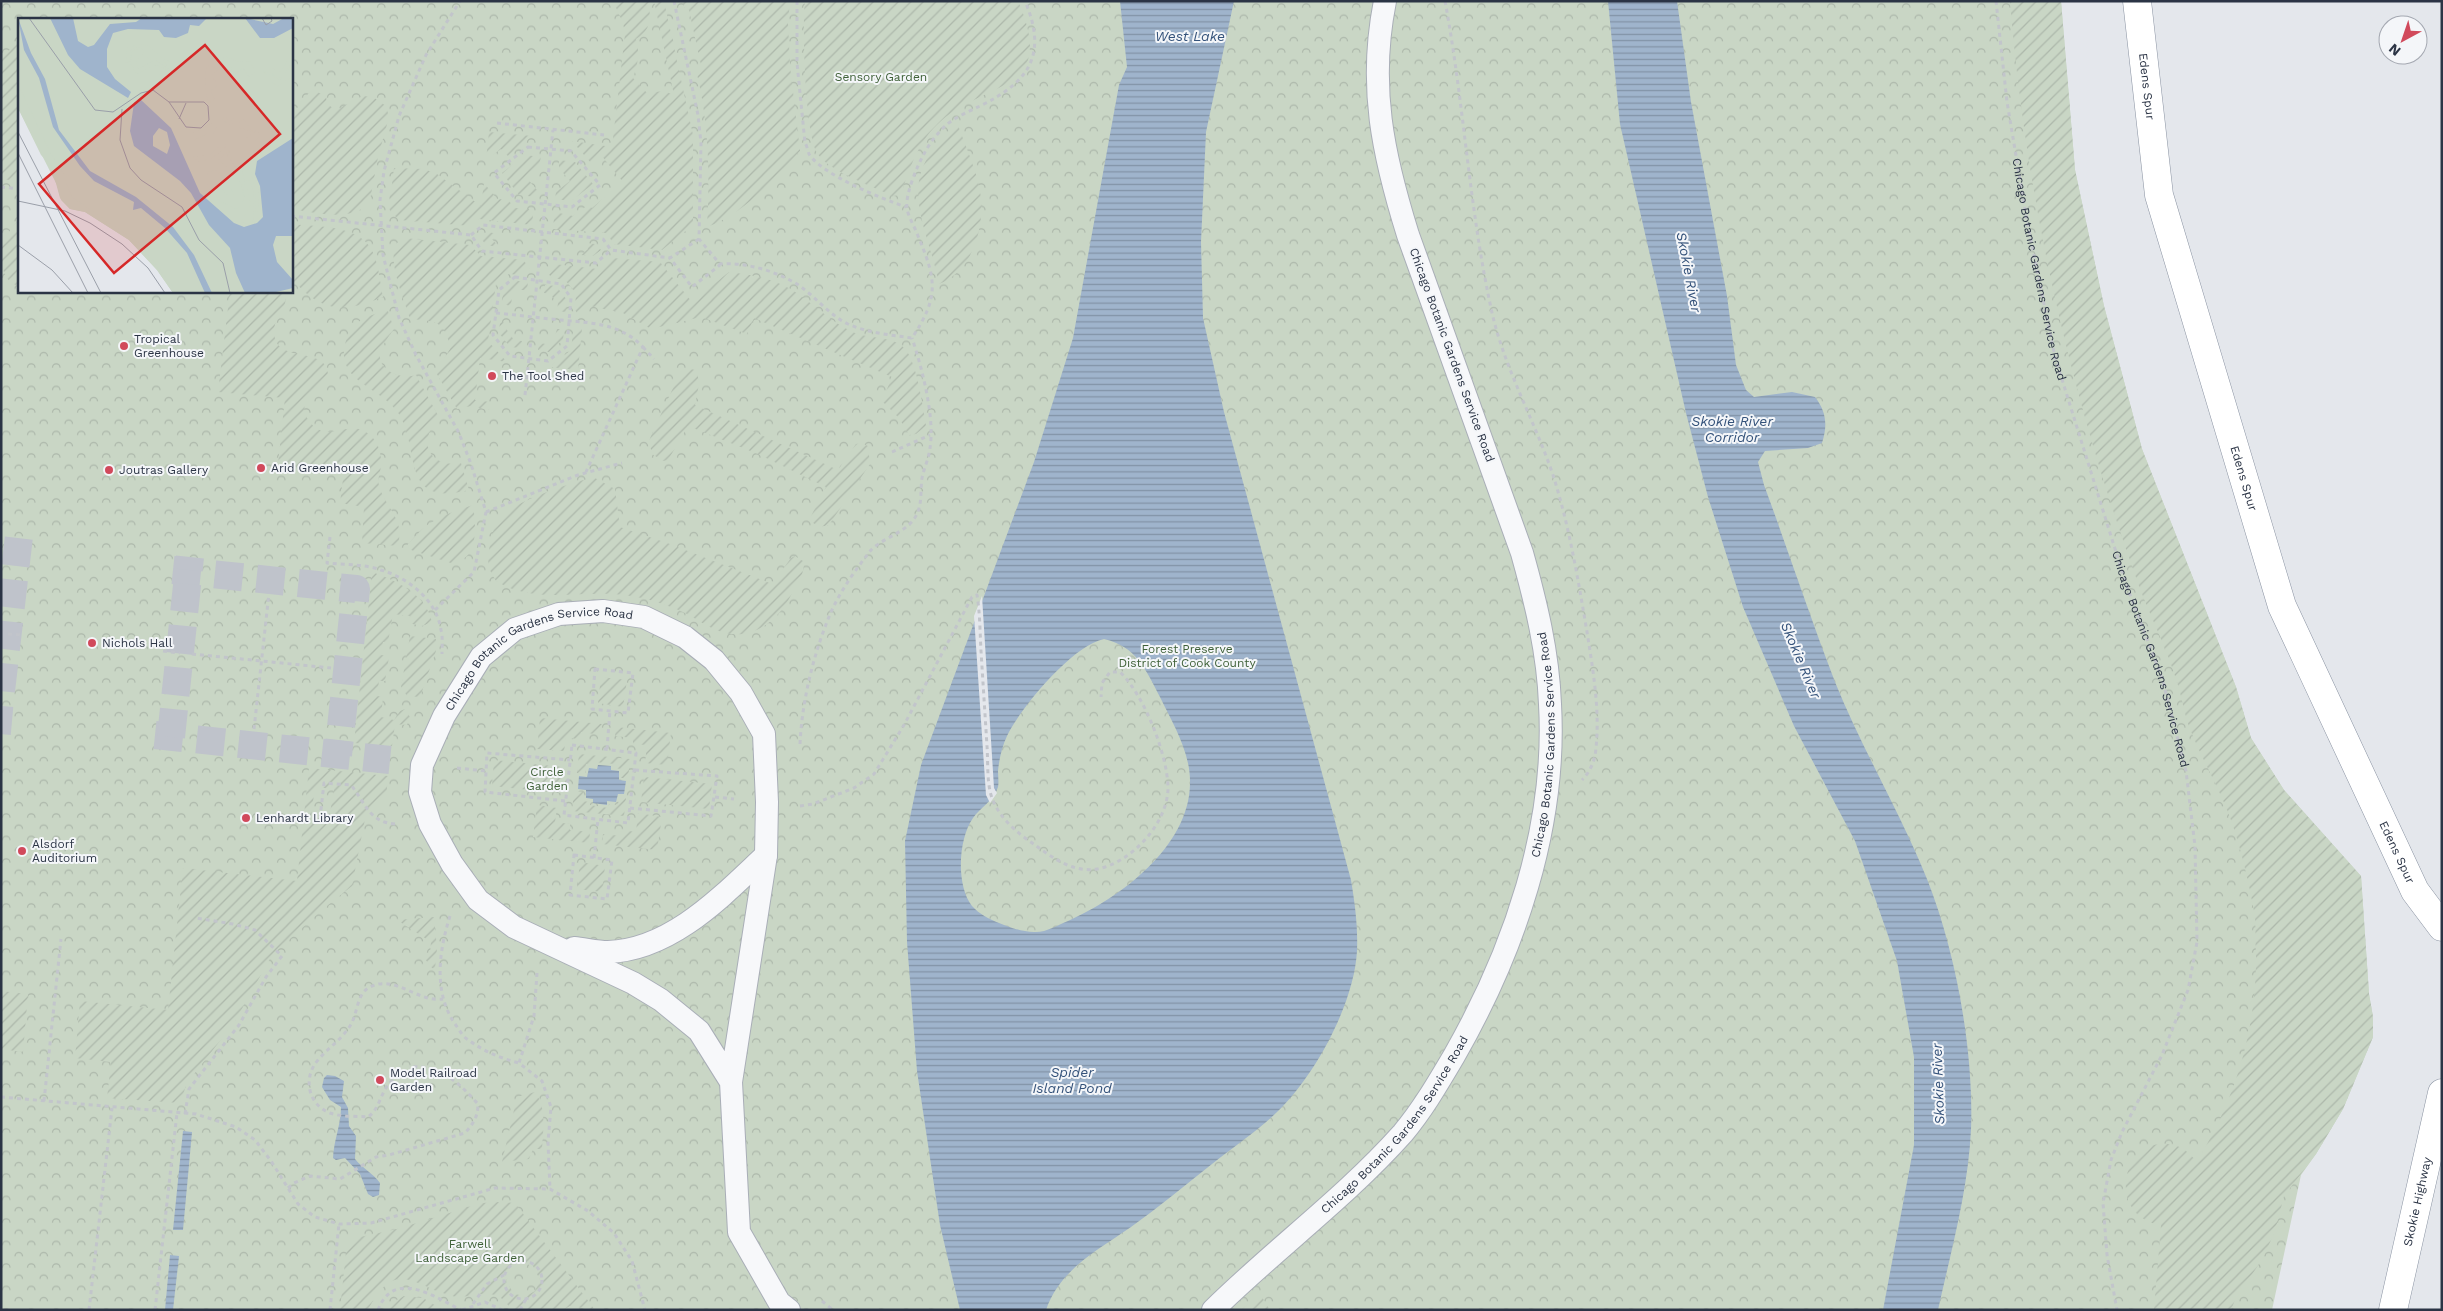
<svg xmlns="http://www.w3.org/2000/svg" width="2443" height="1311" viewBox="0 0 2443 1311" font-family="'Work Sans',sans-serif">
	<defs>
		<pattern id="park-crowns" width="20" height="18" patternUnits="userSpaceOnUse" patternTransform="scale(1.25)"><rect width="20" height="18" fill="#c9d6c5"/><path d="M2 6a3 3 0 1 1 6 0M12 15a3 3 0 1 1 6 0" fill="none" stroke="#adb8ab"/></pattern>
		<pattern id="garden-furrows" width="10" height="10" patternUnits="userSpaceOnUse" patternTransform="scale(1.25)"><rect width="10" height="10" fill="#c9d6c5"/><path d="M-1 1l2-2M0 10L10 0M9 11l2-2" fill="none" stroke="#adb8ab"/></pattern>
		<pattern id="water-rules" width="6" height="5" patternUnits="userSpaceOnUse" patternTransform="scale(1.25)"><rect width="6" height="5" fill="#9fb4cc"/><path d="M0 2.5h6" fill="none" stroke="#8293a7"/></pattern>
	</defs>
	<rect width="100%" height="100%" fill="#e4e7ec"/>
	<path fill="url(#park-crowns)" fill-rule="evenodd" d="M1 1H2061L2075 170 2104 306 2142 449 2236 687 2251 738 2284 790 2361 876 2369 994 2373 1017V1037L2343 1109 2316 1154 2301 1175 2272 1310H1ZM19 19H291V291H19Z"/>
	<g fill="url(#garden-furrows)" fill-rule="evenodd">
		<path d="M613 1H649C650 18 652 30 636 39 640 53 638 64 633 78L647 93 664 91 674 95 654 1H664L693 135V225L662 250 614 244 606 233 553 229 554 218 559 213 573 216 588 205 592 208 623 182 601 155 591 163 572 141 612 147 625 34 623 23Z"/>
		<path d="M683 1H790L788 23 790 66 800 151C773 180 745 213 707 227 710 174 709 122 696 70L701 65 689 10 683 7Z"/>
		<path d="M805 1H1018C1058 93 989 79 941 121 919 140 911 165 902 191L899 195 893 196C874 187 828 171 817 153 805 134 802 26 805 1Z"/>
		<path d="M2010 1H2061L2075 170 2104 306 2142 449 2236 687 2251 738 2284 790 2361 876 2369 994 2373 1017V1037L2343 1109 2316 1154 2284 1196 2275 1231 2263 1258 2235 1300 2231 1310H2154L2161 1225C2101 1216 2124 1123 2182 1148 2187 1151 2192 1157 2197 1161 2236 1099 2257 1027 2256 954 2255 942 2256 929 2255 917 2250 888 2243 857 2234 829 2223 794 2203 762 2190 729 2184 714 2182 697 2177 682 2167 649 2151 618 2139 586 2071 398 2026 201 2010 1Z"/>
		<path d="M19 41V181L1 179V58Z"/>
		<path d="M315 91 326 96 327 104 336 110 363 96 373 97 386 106 389 117 378 157 370 200C356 224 314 212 291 209V110L304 105V98L310 92Z"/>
		<path d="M958 125C965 145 980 178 981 199 984 231 971 272 939 284 926 219 891 177 958 125Z"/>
		<path d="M489 132 532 136 508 156 501 149 486 160Z"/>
		<path d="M525 155 541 157 539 165 526 177 537 190 536 197 519 195 502 173Z"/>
		<path d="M559 160 575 162 593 184 571 201 555 199 556 192 570 181 559 168Z"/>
		<path d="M394 168 424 169 437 174 481 206 484 183 497 199 508 200 515 208 529 209 533 215 532 225 479 219 471 226 400 220 391 213 389 208Z"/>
		<path d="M19 219V286C0 282 1 257 1 242Z"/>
		<path d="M291 224C317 227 364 224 374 255 379 267 380 283 383 297 341 314 321 312 291 278Z"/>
		<path d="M488 232 498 234 492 239 499 247 486 245 480 237Z"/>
		<path d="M405 238 470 245 481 256 523 260 530 268 522 275 509 274 496 284 488 341 507 362 480 358 475 400 490 402 489 410 471 406 457 409 434 369 440 365 450 349C446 321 436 321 410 319L408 313C403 296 380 244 405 238Z"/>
		<path d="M584 243 595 244 601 250 593 256 581 255 588 249Z"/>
		<path d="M612 258 660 262 692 302 729 272C755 275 780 280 801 296 819 309 834 324 855 333 869 339 895 336 905 349 917 362 923 408 926 426L916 434 909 435 899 418 882 401 892 377 754 318 747 334 701 317 651 329 623 313 585 305 584 314 577 313 575 310 576 293 565 280 552 278 546 271 554 264 597 269Z"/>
		<path d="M517 281 528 282 527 290H520L512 296 511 306 502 304 503 293Z"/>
		<path d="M545 285 556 286 567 300 566 312 557 311 558 303 550 294 544 293Z"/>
		<path d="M230 291 286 293C287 315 270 317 275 339 282 363 331 346 328 378 327 393 292 397 309 421 325 443 344 423 362 430 375 435 382 450 381 464 381 472 377 477 379 486 383 500 394 511 398 524 400 531 399 539 399 546L362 543 364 507 340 503 344 471 278 464 285 398 218 392Z"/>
		<path d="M388 311 394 329C389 336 382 345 380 354 378 371 402 380 416 375L440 419C415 440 430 469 461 463L469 490C396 509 423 444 396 410 376 384 330 380 348 335 355 319 372 314 388 311Z"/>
		<path d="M500 322 507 323V330L514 340 522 341 521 348 510 347 499 333Z"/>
		<path d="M557 329H564L563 340 549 352 538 350 539 343 546 344 555 336Z"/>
		<path d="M578 329H582L578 370 549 367 571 350 573 332Z"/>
		<path d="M690 369 696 370 699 384 695 405 838 470 856 444 861 443 868 446 870 464 829 525 819 527 809 520 826 487 758 454 688 426 668 460 663 461 652 454 649 441 651 436 679 375Z"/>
		<path d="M595 478 615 489 620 527 670 544 772 584 791 558 795 556 803 561C807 572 794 589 789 599 775 624 748 642 719 631 707 627 697 619 685 613 668 605 650 599 631 596 587 588 536 606 496 581 493 576 490 571 489 567 486 557 493 525 499 518 511 503 575 480 595 478Z"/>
		<path d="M473 505C475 518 477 540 470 552 467 558 459 561 454 564L405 548C427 520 441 516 473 505Z"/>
		<path d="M372 572C397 581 426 594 432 622L422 626 408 623 410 616 393 614 388 642H383L381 655 389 657 385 681H379L377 696 383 697 381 717 394 720 400 711 405 709 410 717 407 725 395 724 392 746 354 743Z"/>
		<path d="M410 636 436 639V651L420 697 407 696 401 687Z"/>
		<path d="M601 677 627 680 623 707 598 703Z"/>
		<path d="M540 718 602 724 601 735 581 732 580 739 566 738 564 751 537 749Z"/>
		<path d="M616 727 671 733 667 765 645 763 647 745 633 744V738L615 736Z"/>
		<path d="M579 754 630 759 628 778H621V769L614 768V764L595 762 594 766 586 764 585 774 577 773Z"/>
		<path d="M494 760 563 767 560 793 492 786Z"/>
		<path d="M309 768 388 776 386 799 365 819 352 886 323 909 272 955 234 1023 187 1083 180 1103 107 1098 111 1062 75 1058 80 1001 168 1010 183 868 297 881ZM315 787 334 789 329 819 311 817Z"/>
		<path d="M644 777 712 784 709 809 641 802Z"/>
		<path d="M574 791 583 792 582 801 590 802V805L608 808 609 804 618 805 619 797H626L624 816 572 811Z"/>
		<path d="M537 805 557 808 555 822 570 824V830L590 832 589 843 533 837Z"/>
		<path d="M638 813 662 817 657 850 602 844 603 834 621 836 622 830 636 832Z"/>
		<path d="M580 862 605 866 602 892 577 889Z"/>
		<path d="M434 917 437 948 435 969 432 968 425 959 430 954 431 942 397 920Z"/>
		<path d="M1 991 28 994 23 1052 1 1049Z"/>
		<path d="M535 1092C547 1108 543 1129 542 1149H533L529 1159 502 1162 517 1097Z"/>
		<path d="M501 1202 515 1203 595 1310 570 1306 563 1310H511C495 1281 473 1301 452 1296 414 1286 395 1257 368 1310H340L346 1252 351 1239 397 1229 482 1203ZM523 1263 533 1266 540 1280 535 1291 526 1296 514 1294 506 1281 513 1267Z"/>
		<path d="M1260 1294 1270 1310H1241Z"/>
		<path d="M404 1296 423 1298 443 1310H388L391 1303Z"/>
	</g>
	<g fill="url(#water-rules)" fill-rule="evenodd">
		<path d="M1120 1H1234L1206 132 1201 242 1203 318 1224 412 1351 880C1355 904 1358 927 1357 951 1354 1004 1315 1076 1277 1112 1258 1131 1233 1147 1212 1164 1185 1185 1159 1207 1131 1227 1098 1250 1060 1269 1046 1310H960L940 1225 917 1071 907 942 905 841 921 765 1034 462 1073 338 1119 85 1127 67ZM1104 639C1136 646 1146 670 1160 697 1173 724 1191 753 1190 784 1189 847 1120 898 1068 921 1058 925 1045 933 1034 932 1022 932 1009 927 999 923 989 919 979 914 972 906 956 886 958 839 973 818 980 808 994 800 998 787 999 782 998 776 998 771 999 760 1002 746 1007 736 1021 707 1073 645 1104 639Z"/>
		<path d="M1608 1H1677L1691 102 1727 296 1736 365 1746 390 1754 397 1792 392 1815 397C1826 411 1828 425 1822 443L1808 448 1765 451 1758 462 1764 485C1788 550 1810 617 1835 682 1862 749 1900 812 1927 879 1956 952 1974 1052 1971 1130 1968 1191 1951 1251 1938 1310H1883L1914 1145V1057L1897 961 1855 841 1794 726 1743 607 1708 497 1686 413 1620 124Z"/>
		<path d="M598 765 611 766V770L619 771V780L626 781 624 794H618L616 802 607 801V805L593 803V799L586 798V790L578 789 579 776 587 777 589 768 597 769Z"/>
		<path d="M327 1075 335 1076 344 1081 342 1097 348 1108 349 1126 356 1136 355 1159C363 1169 373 1173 380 1183L379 1195 373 1197 368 1194 360 1174 345 1158 336 1160 333 1158C334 1139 341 1125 341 1107L330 1100 322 1087 324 1078Z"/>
		<path d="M183 1131 192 1132 183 1230H173Z"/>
		<path d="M170 1255 179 1256 173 1310H165Z"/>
	</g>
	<path fill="#e4e7ec" d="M982 596 994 788 997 793 990 803 986 795 974 616Z"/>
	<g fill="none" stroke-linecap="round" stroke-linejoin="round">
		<g stroke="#bfc3cb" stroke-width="28" stroke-dasharray="28 14" stroke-linecap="butt">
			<path d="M173 570 356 589 338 755"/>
			<path d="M1 691 19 536"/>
			<path d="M1 720 12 721"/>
			<path d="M155 735 390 760"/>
			<path d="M171 737 190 557"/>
		</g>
		<g stroke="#a9aeb7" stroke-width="24">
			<g id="lane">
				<path d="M574 948C585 949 597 952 608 952 672 950 723 895 766 855"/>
				<path id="s2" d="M731 1082 699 1031 661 1000 633 983 514 927 478 900 452 864 430 824 420 792 422 765 444 716 481 657 515 629 559 614 603 611 644 617 685 637 714 660 741 693 764 734 767 802 766 855 731 1082 739 1232 779 1302 789 1310"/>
				<path id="s3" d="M1213 1310C1275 1249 1345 1198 1403 1133 1423 1109 1438 1083 1454 1056 1514 951 1557 827 1550 704 1548 652 1536 603 1522 553L1408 235C1383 155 1368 86 1385 1"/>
			</g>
		</g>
		<g stroke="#8b94a3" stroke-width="29">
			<g id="highway">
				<path id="s4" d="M2137 1 2159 195 2282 606 2415 891 2442 927"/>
				<path id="s5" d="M2393 1310 2442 1093"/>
			</g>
		</g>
		<g stroke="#c2c5cb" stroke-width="3" stroke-dasharray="4 4" stroke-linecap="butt">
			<path d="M674 1 698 115 701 143 699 239 720 264C746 262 775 271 797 284 815 296 829 315 848 324 868 333 891 335 912 338 939 297 937 281 918 236 915 227 908 217 907 208 905 195 917 166 924 154 929 144 936 135 944 127 953 118 968 112 980 106 1029 82 1048 55 1025 1"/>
			<path d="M797 1V63L805 143C807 146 808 151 809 154 822 175 883 199 906 207"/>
			<path d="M1445 1C1464 103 1469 207 1491 308 1503 366 1534 419 1553 475 1569 525 1578 579 1587 632 1593 670 1600 710 1596 748 1595 761 1590 772 1582 780"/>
			<path id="s1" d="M1996 1 2007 102 2027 221 2055 357 2126 584 2162 678 2186 771 2195 846 2197 942 2188 990 2162 1055 2122 1132 2111 1160 2103 1203 2107 1255 2117 1310"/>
			<path d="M497 123 604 135"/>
			<path d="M528 147 571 151 600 185 572 207 517 201 494 173Z"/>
			<path d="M1 187 19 189"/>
			<path d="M291 216 471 235 482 251 596 263 611 250"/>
			<path d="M471 235 483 225 603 239 611 250 670 258"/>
			<path d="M699 239 670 258 692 287 720 265"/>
			<path d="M515 277 561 284 571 298 567 346 548 361 510 356 493 335 499 290Z"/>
			<path d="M496 313C518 315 539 318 561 320 591 323 620 323 643 347L586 472"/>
			<path d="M643 347 654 359"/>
			<path d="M525 395 553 130"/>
			<path d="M892 452 930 435"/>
			<path d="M486 512 578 475 622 463"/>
			<path d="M330 537 327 563C345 565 365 564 381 570 409 578 437 601 441 630 443 638 442 646 442 654"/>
			<path d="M435 610 474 572 486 512 471 464 459 433 416 355 399 318 383 255 380 200 384 171 399 116 426 55 460 1"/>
			<path d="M8 634 22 635"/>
			<path d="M163 651 180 653"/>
			<path d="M192 654 331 668"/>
			<path d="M595 669 633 673 628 713 592 709Z"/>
			<path d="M254 729 269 593"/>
			<path d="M800 744C802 700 814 652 831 612 841 590 856 569 871 550 883 538 904 533 914 519 923 507 920 491 922 478 924 468 929 458 930 448 935 417 922 368 912 338"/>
			<path d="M572 745 636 753 628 823 564 815Z"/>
			<path d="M607 749 610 710"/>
			<path d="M457 768 486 771"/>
			<path d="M715 797 734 799"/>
			<path d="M565 801 485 792 487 753 570 760"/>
			<path d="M800 806 813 804 854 788 874 774 904 725 972 597 977 595C980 613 980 633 981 651 983 683 985 714 987 746 988 760 987 777 990 791 995 815 1017 833 1035 845 1053 858 1073 873 1097 869 1131 863 1167 824 1168 789 1168 755 1144 695 1120 672H1110L1102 683 1101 697"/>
			<path d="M630 808 711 816 717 776 634 770"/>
			<path d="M320 818 324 783 351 785C366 804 369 822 395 824"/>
			<path d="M574 855 612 860 607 899 570 895Z"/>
			<path d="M594 858 598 819"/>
			<path d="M450 916C439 951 433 992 455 1024 459 1029 462 1036 467 1039 483 1051 500 1058 519 1063"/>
			<path d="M537 973 534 1016 519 1063 542 1081 551 1107 548 1142 550 1189"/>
			<path d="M393 1080C380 1090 381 1108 368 1117 356 1116 341 1117 330 1113 307 1104 303 1077 318 1060 328 1048 341 1040 350 1026 358 1014 356 994 370 987 395 974 418 1003 443 999"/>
			<path d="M1 1097 196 1114 236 1127 255 1140 271 1161 298 1204 315 1217 339 1224 371 1223 495 1188 550 1189 588 1211 614 1233 632 1261 645 1310"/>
			<path d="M44 1101 61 939"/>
			<path d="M185 1114 189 1089 239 1025 266 977 282 956 255 930 233 924 196 918"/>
			<path d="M288 1188 294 1183 310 1176 340 1179 376 1157 389 1155 465 1133C473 1124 478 1117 478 1104 459 1083 440 1064 409 1067"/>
			<circle cx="523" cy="1280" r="19"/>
			<path d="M822 1301 833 1310"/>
			<path d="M473 1304 487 1284 504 1275"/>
			<path d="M89 1310 112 1108"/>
			<path d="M155 1310 177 1113"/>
			<path d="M330 1310 339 1224"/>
			<path d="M378 1310C394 1268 435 1297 461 1310"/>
			<path d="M462 1310 485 1302 502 1310"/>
			<path d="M520 1310 526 1299"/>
		</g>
		<use href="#lane" stroke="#f7f8fa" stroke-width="22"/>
		<use href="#highway" stroke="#fff" stroke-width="28"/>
	</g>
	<g fill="#d1495b" stroke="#f4f6f9" stroke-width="2">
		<circle cx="124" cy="346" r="5"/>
		<circle cx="492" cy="376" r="5"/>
		<circle cx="261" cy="468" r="5"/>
		<circle cx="109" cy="470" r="5"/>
		<circle cx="92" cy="643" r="5"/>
		<circle cx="246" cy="818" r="5"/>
		<circle cx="22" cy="851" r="5"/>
		<circle cx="380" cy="1080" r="5"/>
	</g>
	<g text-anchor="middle" stroke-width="4" stroke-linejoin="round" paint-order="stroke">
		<g font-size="12" fill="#3f6138" stroke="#f4f6f9">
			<text x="881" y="81">Sensory Garden</text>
			<text x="1187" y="653">Forest Preserve<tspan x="1187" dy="14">District of Cook County</tspan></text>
			<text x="547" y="776">Circle<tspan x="547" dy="14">Garden</tspan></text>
			<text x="470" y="1248">Farwell<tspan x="470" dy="14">Landscape Garden</tspan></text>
		</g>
		<g font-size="12" fill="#2b3445" stroke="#f4f6f9">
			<text dy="4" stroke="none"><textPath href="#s4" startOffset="86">Edens Spur</textPath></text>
			<text dy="4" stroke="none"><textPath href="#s1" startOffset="272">Chicago Botanic Gardens Service Road</textPath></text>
			<text transform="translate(1452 355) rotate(70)" y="4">Chicago Botanic Gardens Service Road</text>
			<text dy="4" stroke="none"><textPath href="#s4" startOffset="491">Edens Spur</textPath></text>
			<text dy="4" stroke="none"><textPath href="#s1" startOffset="678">Chicago Botanic Gardens Service Road</textPath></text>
			<text dy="4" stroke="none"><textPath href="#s2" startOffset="644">Chicago Botanic Gardens Service Road</textPath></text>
			<text dy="4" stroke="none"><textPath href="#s3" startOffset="681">Chicago Botanic Gardens Service Road</textPath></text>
			<text dy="4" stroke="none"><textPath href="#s4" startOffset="896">Edens Spur</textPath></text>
			<text dy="4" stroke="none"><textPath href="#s3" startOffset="261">Chicago Botanic Gardens Service Road</textPath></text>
			<text dy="4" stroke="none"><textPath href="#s5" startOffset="111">Skokie Highway</textPath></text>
		</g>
		<g font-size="12" fill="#2b3445" stroke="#f4f6f9" text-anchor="start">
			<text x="134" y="343">Tropical<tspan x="134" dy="14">Greenhouse</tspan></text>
			<text x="502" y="380">The Tool Shed</text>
			<text x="271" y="472">Arid Greenhouse</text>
			<text x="119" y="474">Joutras Gallery</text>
			<text x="102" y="647">Nichols Hall</text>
			<text x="256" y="822">Lenhardt Library</text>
			<text x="32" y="848">Alsdorf<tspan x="32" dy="14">Auditorium</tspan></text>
			<text x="390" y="1077">Model Railroad<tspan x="390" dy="14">Garden</tspan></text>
		</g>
		<g font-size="14" font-style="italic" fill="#34527a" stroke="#f4f6f9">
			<text x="1190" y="41">West Lake</text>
			<text transform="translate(1689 272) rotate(79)" y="5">Skokie River</text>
			<text x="1732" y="426">Skokie River<tspan x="1732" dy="16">Corridor</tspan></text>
			<text transform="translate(1801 660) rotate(67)" y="5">Skokie River</text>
			<text x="1072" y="1077">Spider<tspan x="1072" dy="16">Island Pond</tspan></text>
			<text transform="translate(1938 1084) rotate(-92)" y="5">Skokie River</text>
		</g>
	</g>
	<g transform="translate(18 18)">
		<rect width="275" height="275" fill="#e4e7ec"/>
		<path d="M0 0H275V275H155L139 252 111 222 67 194 52 191 43 182 39 167 0 90Z" fill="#c9d6c5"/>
		<path d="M122 26 131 28 144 40 132 42 122 29 112 32 113 42H108L109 30ZM118 31 127 35 118 42 120 51 137 42 155 54 138 47 119 56 112 45H107L114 43 113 35ZM207 38 220 44 232 43 237 54 231 59 225 50 217 56 210 45 204 50 201 46ZM145 41 153 44 162 43 167 50 159 63 144 60 141 56 148 60 149 54 155 56 162 48H149ZM275 42 265 59 259 60 252 54 251 50H254L263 54 269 43ZM275 45V58L259 69 244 52 262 62ZM192 47 200 52 193 57 200 67 192 73 197 81 191 85 188 76 187 51ZM0 66 33 136 45 155 51 158 47 162 54 179 122 226 160 275H155L139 252 111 222 67 194 52 191 42 180 33 147 23 137 0 90ZM207 99 212 103 217 100 220 105 225 101 235 114 219 109 217 105 211 107 204 101ZM195 105 199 109 194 117 190 115 175 123V115ZM239 112 242 118 230 130 226 122ZM207 126 208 127 209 129 194 140 181 144 175 139 192 137 199 130 208 129ZM248 130 253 132 239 143 241 194 237 193 238 178 232 147 241 134ZM212 132 209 139H215L212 141 218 150H224L227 167 228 162 232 163 235 172 236 202 230 206 223 204 233 186 228 168V181L227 182 224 162 202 140ZM201 141 223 165 226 182 219 191 203 184 197 176V171L203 170 208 176 217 177 199 151ZM198 152 208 163 195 174 189 169 190 154Z" fill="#c9d6c5"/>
		<path d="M0 0 13 35 27 61 41 112 72 153 118 179 155 209 176 237 194 275H187L169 235 147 210 123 190 115 192 116 184 76 163 62 148 35 109 21 60 6 32ZM32 0H55L60 23 70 29 76 27 92 6 118 4 124 0H189L181 8 172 7 170 15 158 20 146 19 141 12 110 11 95 15 89 31V49L97 61 113 74 110 80 62 51 50 37ZM227 0 255 6 266 0H275V10L256 20H242ZM122 81 153 110 182 175 216 205 226 209 239 205 245 199 242 168 237 156 239 143 275 120V218H258L255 227 259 244 275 262V270L254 275H227L218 255 212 230 191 207 173 175 162 163 116 128 112 113 116 85ZM141 110 149 114 152 127 149 136 135 128V118Z" fill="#9fb4cc" fill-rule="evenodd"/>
		<path fill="none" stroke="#9a9fa9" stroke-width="1" d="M11 0 77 92 95 94 123 75 135 72 151 84 168 109 183 110 191 102 190 88 186 84H151M244 0 248 7 254 3 253 0M104 91 102 122 112 150 123 162 164 189 181 222 205 245 212 275M161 101 168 85M0 114 83 275M0 135 70 275M0 183 47 193 72 205 104 226 130 250 147 275M0 227 34 252 55 275"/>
		<path fill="#d62828" fill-opacity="0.15" stroke="#d62828" stroke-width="2.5" d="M187 27 262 116 96 255 21 166Z"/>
		<rect width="275" height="275" fill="none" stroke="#2b3445" stroke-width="2.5"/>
	</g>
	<rect width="2443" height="1311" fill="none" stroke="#2b3445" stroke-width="5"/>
	<g transform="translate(2403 40) rotate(220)"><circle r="24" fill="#f4f6f9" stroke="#a4a8b1"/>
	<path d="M0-4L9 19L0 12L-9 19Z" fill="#d1495b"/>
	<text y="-8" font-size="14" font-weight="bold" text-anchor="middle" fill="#2b3445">N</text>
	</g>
</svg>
